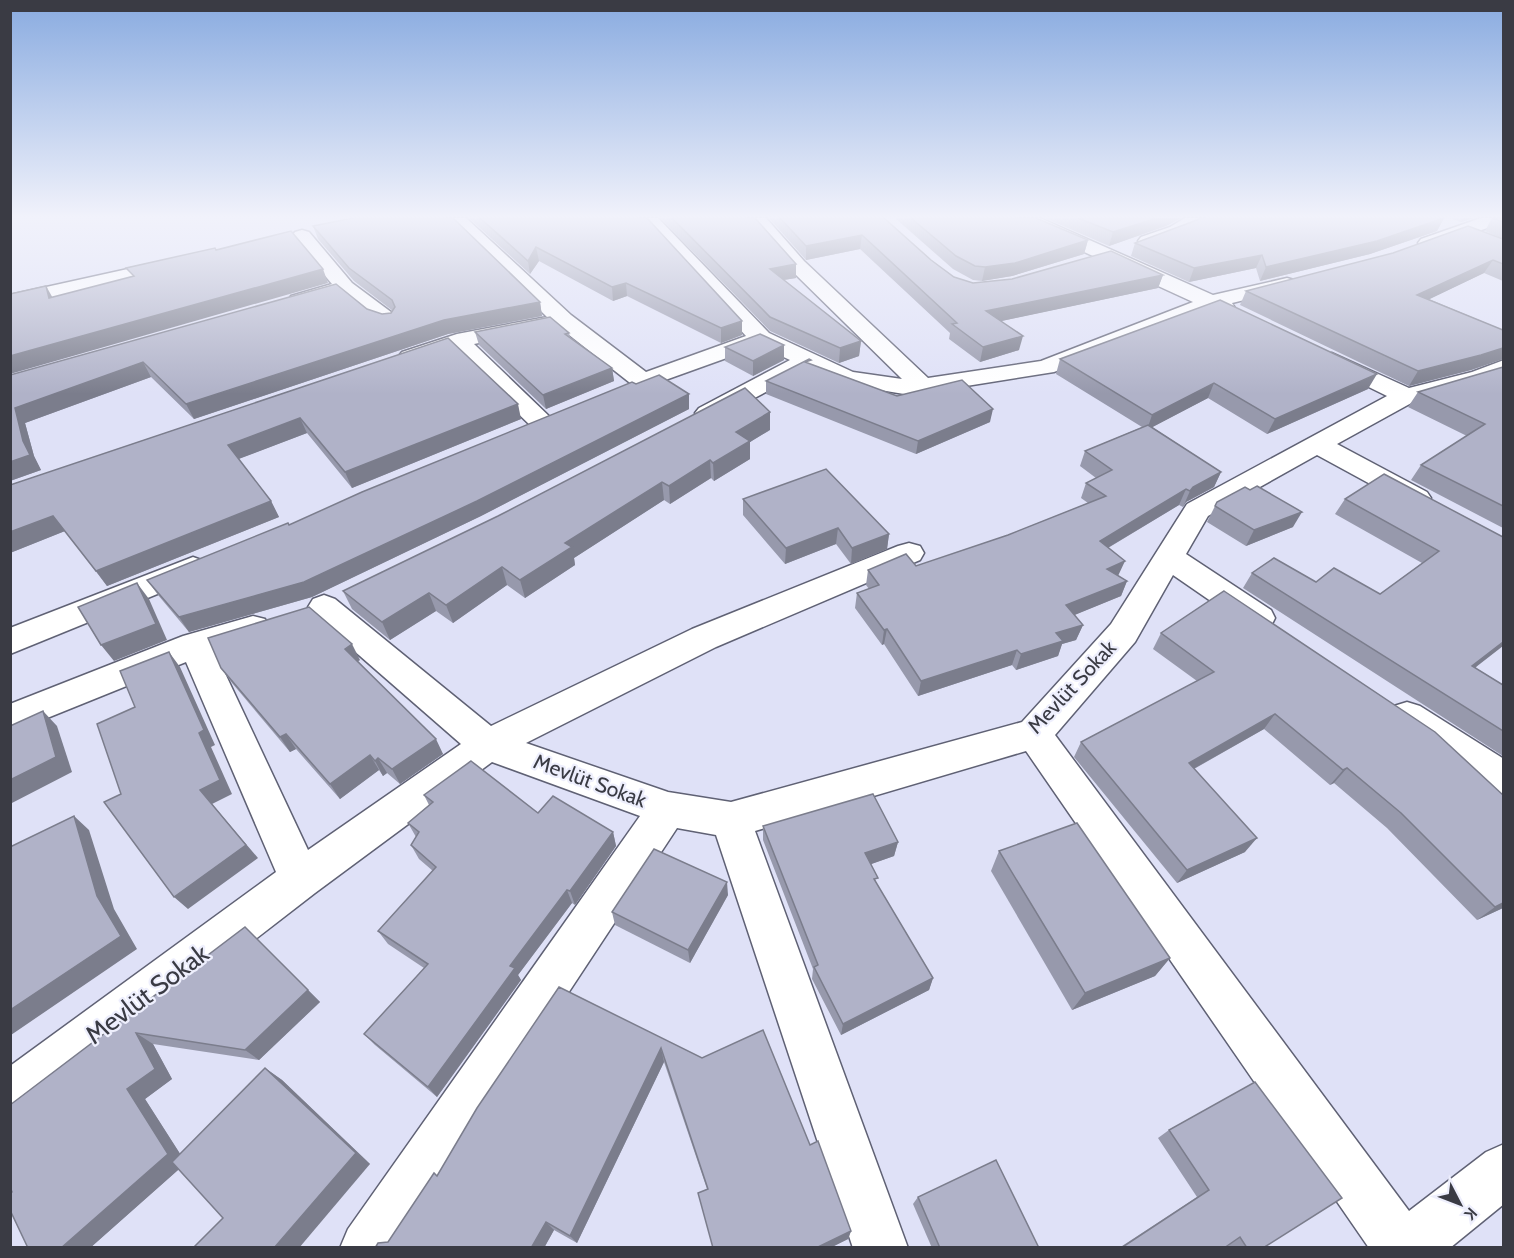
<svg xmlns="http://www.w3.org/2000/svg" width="1514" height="1258" viewBox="0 0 1514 1258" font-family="Cabin,sans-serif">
	<rect width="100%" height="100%" fill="#dfe1f7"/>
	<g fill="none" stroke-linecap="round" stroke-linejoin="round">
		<g stroke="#5f6174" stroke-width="3">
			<g id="minor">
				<path d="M447 218H466L571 315 646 372 746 336 639 218H658L769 333 853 372 902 379 790 269 747 218H766L804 261 928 378 1041 361 1193 302 1019 222 1017 218H1040L1213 295 1287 278 1294 280 1297 284 1294 288 1232 303 1235 308 1232 313 1224 314 1210 310 1054 372 910 395 838 383 809 369 717 418 708 421 699 418 695 413 699 408 790 360 760 346 643 388 634 386 559 327 474 344 551 418 555 423 551 428 542 431 533 428 453 350 410 364 402 362 398 357 402 352 457 334 547 317Z"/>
				<path d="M1185 218H1206C1197 232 1157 249 1141 245L1138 241 1141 237 1170 227Z"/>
				<path d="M1481 218H1504V222L1428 249 1421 247 1418 243 1421 239Z"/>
				<path d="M302 230 309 232 352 283 395 315 398 320 395 325C375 330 356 306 342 295L299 307 291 306 288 301 291 296 332 284 292 236 295 232Z"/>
				<path d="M173 259 180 261 183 265 180 269 10 308V295Z"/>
				<path d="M1332 353 1409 388 1472 372 1504 360V376L1490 382 1415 401 1337 444 1427 492 1431 498 1427 504 1417 507 1407 504 1317 455 1208 516 1186 554 1271 610 1275 618 1271 626 1259 630 1247 626 1173 575 1135 642 1055 735 1409 1211 1486 1152 1504 1144V1204L1450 1248H1369L1026 751 755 831 908 1248H853L716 835 677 828 400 1248H340L348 1229 640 816 492 762 315 893 28 1115 10 1122V1066L276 872 186 662 10 733V704L183 636 253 616 265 619 269 628 265 637 215 652 308 850 461 744 313 615 308 607 313 599 324 595 335 599 491 726 692 629 898 546 909 543 920 546 924 553 920 560 716 647 526 743 668 792 731 802 1022 722 1111 624 1187 504 1387 396 1324 365 1320 360 1324 355Z"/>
				<path d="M193 557 204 561 208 568 204 575 10 654V628Z"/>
				<path d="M1407 702 1420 706 1504 759V796L1490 792 1394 726 1389 716 1394 706Z"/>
			</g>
		</g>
		<use href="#minor" fill="#fff" fill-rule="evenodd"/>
	</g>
	<g fill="#9799ac">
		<path d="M469 218H647L742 321V335L721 343 627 296 613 301 539 261 530 274Z"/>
		<path d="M660 218H755L796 264V278L784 280 861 341 859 356 839 363 770 331Z"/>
		<path d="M769 218H884L931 260 954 277 973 283 1163 275 1158 288 1001 321 1019 350 980 362 949 339 950 333 860 249 806 260Z"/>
		<path d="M895 218H1036L1088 240 1084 254 1012 276 982 281 973 280 953 269Z"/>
		<path d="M1045 218H1181L1166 226 1109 246Z"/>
		<path d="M1444 218 1437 231 1370 254 1260 281 1256 268 1189 282 1131 256 1135 243 1197 220Z"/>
		<path d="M1449 218H1474L1461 222Z"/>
		<path d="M1492 218H1503V239L1485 231Z"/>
		<path d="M313 226 540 302 542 316 448 334 194 419 151 377 25 423 34 456 41 470 10 481V375L367 309 382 314 391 313 393 311 354 281 318 239Z"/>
		<path d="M1503 239V281L1484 273 1429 299 1503 330V359L1471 370 1409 386 1240 305 1246 291Z"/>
		<path d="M475 332 569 333 570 337 612 368 614 381 546 409 479 345Z"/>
		<path d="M448 338 521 419 352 488 307 433 238 459 271 501 279 517 107 586 65 531 10 553V485Z"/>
		<path d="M725 347 784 360 753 376 725 361Z"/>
		<path d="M1060 359 1368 389 1267 434 1208 398 1152 427 1221 472 1214 487 1186 502 1183 507 1179 505 1108 548 1118 576 1127 581 1121 596 1074 615 1083 625 1076 640 1062 644 1058 656 1016 670 1012 665 918 696 884 644 882 645 855 608 857 593 869 589 866 585 868 570 916 566 1008 535 1088 503 1081 498 1086 483 1096 478 1080 466 1085 451 1142 427 1056 374Z"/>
		<path d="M811 364 897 396 990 422 916 454 766 394V381Z"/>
		<path d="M1503 367V528L1411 480 1421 465 1467 436 1408 407 1418 392Z"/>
		<path d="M636 384 689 394V409L481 516 312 597 189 632 158 595 147 580 289 525Z"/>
		<path d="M770 430 750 442V459L714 481 711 478 670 504 664 500 574 558 575 565 525 598 507 585 453 623 436 611 390 640 352 609 343 591Z"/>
		<path d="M743 499 889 534 887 549 851 564 836 544 785 564 743 515Z"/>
		<path d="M1345 499 1503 537 1476 668 1503 685V756L1243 588 1252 573 1316 582 1380 594 1422 563 1335 514Z"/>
		<path d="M1217 502 1293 527 1246 546 1207 522Z"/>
		<path d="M1224 591 1503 908 1477 920 1387 828 1334 783 1330 785 1264 729 1194 769 1245 852 1177 883 1074 757 1081 742 1197 681 1153 649 1161 633Z"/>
		<path d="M360 660 358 661 443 754 400 784 387 773 383 776 379 770 340 799 296 749 290 752 232 683 221 668Z"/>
		<path d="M424 795 538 813 613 832 616 846 575 905 572 903 518 975 521 980 437 1097 375 1045 364 1034 424 968 388 944 378 931 433 871 419 859 411 845 416 837 408 823 429 805Z"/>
		<path d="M763 826 898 842 894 856 871 864 876 883 933 978 929 990 841 1035 812 979 813 969 763 840Z"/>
		<path d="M999 851 1170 958 1155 976 1072 1010 991 871Z"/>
		<path d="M728 895 690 963 615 925 612 912Z"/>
		<path d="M245 927 320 1002 259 1060 153 1044 172 1079 145 1099 180 1154 265 1068 282 1080 370 1164 223 1218 179 1169 90 1248H28L12 1192 10 1105Z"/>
		<path d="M559 987 810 1145 851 1231 848 1239 830 1248H713L707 1189 664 1062 577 1243 554 1230 544 1248H375L388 1242 437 1176Z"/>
		<path d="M1169 1130 1263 1248H1230L1228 1245 1224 1248H1119L1197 1197 1158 1138Z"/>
		<path d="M918 1197 1039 1248H932L913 1204Z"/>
	</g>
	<g fill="#7b7d8c">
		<path d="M1157 218H1181L1166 226 1109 246 1113 232Z"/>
		<path d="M1444 218 1437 231 1370 254 1260 281 1266 267Z"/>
		<path d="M1463 218H1474L1461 222Z"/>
		<path d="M862 235 860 249 806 260V246Z"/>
		<path d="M1088 240 1084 254 1012 276 982 281 985 267Z"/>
		<path d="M536 247 539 261 530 274 528 261Z"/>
		<path d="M1262 255 1256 268 1189 282 1194 268Z"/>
		<path d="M1493 260 1484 273 1409 309 1417 295Z"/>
		<path d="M796 264V278L770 282V269Z"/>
		<path d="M323 269 328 283 10 374V356Z"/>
		<path d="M1163 275 1158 288 983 325 986 311Z"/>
		<path d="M626 283 627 296 613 301 612 287Z"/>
		<path d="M46 286 54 300 49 298Z"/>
		<path d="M540 302 542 316 448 334 194 419 186 404 444 320Z"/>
		<path d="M742 321V335L721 343V328Z"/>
		<path d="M1023 336 1019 350 980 362 983 347Z"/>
		<path d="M861 341 859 356 839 363 840 348Z"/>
		<path d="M784 345V360L753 376V361Z"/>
		<path d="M1503 348V359L1471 370 1409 386 1418 371Z"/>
		<path d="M143 362 151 377 25 423 34 456 41 470 10 481V462L15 408Z"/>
		<path d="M612 368 614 381 546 409 543 395Z"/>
		<path d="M1377 374 1368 389 1267 434 1275 419Z"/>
		<path d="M1214 383 1208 398 1147 430 1152 415Z"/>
		<path d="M689 394V409L481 516 312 597 189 632 179 617Z"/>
		<path d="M518 404 521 419 352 488 345 472Z"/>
		<path d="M993 409 990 422 916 454 918 441Z"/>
		<path d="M770 412V430L750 442V459L714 481 713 463 736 432Z"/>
		<path d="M300 418 307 433 236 460 228 445Z"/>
		<path d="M710 460 711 478 670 504 669 486Z"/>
		<path d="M1221 472 1214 487 1186 502 1183 507 1190 491 1193 487Z"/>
		<path d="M662 482 664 500 574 558 575 565 525 598 520 580 565 543Z"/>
		<path d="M1186 489 1179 505 1094 556 1100 541Z"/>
		<path d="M271 501 279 517 107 586 96 571Z"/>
		<path d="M1302 512 1293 527 1246 546 1254 530Z"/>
		<path d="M53 516 65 531 10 553V532Z"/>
		<path d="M838 528 836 544 785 564 786 548Z"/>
		<path d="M889 534 887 549 851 564 852 548Z"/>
		<path d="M1125 561 1118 576 1107 569Z"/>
		<path d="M502 567 507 585 453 623 446 605Z"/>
		<path d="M1127 581 1121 596 1060 621 1066 605Z"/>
		<path d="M137 583 149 599 167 640 114 661 101 645Z"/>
		<path d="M429 593 436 611 390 640 382 622Z"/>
		<path d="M1083 625 1076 640 1062 644 1058 656 1016 670 1021 654 1056 633Z"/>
		<path d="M887 629 884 644 882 645 884 630Z"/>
		<path d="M1503 642V646L1458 681 1472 666Z"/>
		<path d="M352 644 360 660 353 664 345 649Z"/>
		<path d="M1017 650 1012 665 918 696 921 681Z"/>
		<path d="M169 652 180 667 215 745 211 747 232 794 212 804 258 858 188 909 174 897 200 790Z"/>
		<path d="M43 711 57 726 72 772 10 804V780Z"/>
		<path d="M1275 714 1264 729 1179 777 1189 763Z"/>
		<path d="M286 734 296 749 290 752 280 737Z"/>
		<path d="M436 739 443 754 400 784 392 769Z"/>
		<path d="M370 755 379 770 340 799 330 784Z"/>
		<path d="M378 758 387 773 383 776 375 761Z"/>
		<path d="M1347 768 1334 783 1330 785 1343 770Z"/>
		<path d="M74 816 89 830 114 909 137 949 11 1035 10 1034V1010L97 896Z"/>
		<path d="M613 832 616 846 575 905 570 891Z"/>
		<path d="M1257 838 1245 852 1177 883 1187 870Z"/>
		<path d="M898 842 894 856 863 867 865 853Z"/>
		<path d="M727 882 728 895 690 963 688 950Z"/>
		<path d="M567 890 572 903 518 975 521 980 437 1097 428 1087 510 966Z"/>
		<path d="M1503 903V908L1477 920 1495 907Z"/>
		<path d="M1170 958 1155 976 1072 1010 1085 993Z"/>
		<path d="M933 978 929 990 841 1035 843 1024Z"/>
		<path d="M308 990 320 1002 259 1060 245 1050Z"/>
		<path d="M136 1033 153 1044 172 1079 145 1099 186 1163 90 1248H61L127 1089Z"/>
		<path d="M661 1048 664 1062 577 1243 570 1236Z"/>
		<path d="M265 1068 282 1080 370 1164 299 1248H274Z"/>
		<path d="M546 1222 554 1230 544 1248H531Z"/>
		<path d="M851 1231 848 1239 830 1248H816Z"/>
	</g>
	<g fill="#b0b2c8" stroke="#7b7d8c" stroke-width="1.5">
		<path d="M353 218H453L540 302 444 320 186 404 143 362 15 408 23 441 30 455 10 462V375L336 284 367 309 382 314 391 313 395 307 392 300 349 268 313 226Z"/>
		<path d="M480 218H647L742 321 721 328 626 283 612 287 536 247 528 261Z"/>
		<path d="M672 218H755L796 264 770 269 861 341 840 348 770 317Z"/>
		<path d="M780 218H884L931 260 954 277 973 283 1012 279 1111 251 1163 275 986 311 1023 336 983 347 952 324 957 323 862 235 806 246Z"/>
		<path d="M911 218H1036L1088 240 1015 263 985 267 975 266 956 256Z"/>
		<path d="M1078 218H1157L1113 232Z"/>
		<path d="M1200 218H1444L1377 241 1266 267 1262 255 1194 268 1135 243 1197 220Z"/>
		<path d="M1492 218H1503V222Z"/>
		<path d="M1468 226 1503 239V264L1493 260 1417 295 1503 330V348L1481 355 1418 371 1246 291 1393 253Z"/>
		<path d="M291 231 323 269 10 356V294L46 286 49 298 134 276 126 268 215 248 216 250Z"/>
		<path d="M1220 300 1377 374 1275 419 1214 383 1152 415 1060 359Z"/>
		<path d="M550 317 569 333 565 334 612 368 543 395 475 332Z"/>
		<path d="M760 334 784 345 753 361 725 347Z"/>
		<path d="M448 338 518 404 345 472 300 418 228 445 271 501 96 571 53 516 10 532V485Z"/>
		<path d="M809 359 811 360 805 362 897 396 962 380 993 409 918 441 766 381Z"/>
		<path d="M1503 367V506L1421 465 1485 424 1418 392Z"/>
		<path d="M659 375 689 394 477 501 304 582 179 617 147 580 288 523 289 525 362 492 632 382 636 384Z"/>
		<path d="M745 388 770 412 736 432 750 441 713 463 710 460 669 486 662 482 565 543 572 547 520 580 502 567 446 605 429 593 382 622 343 591 498 516Z"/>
		<path d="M1148 425 1221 472 1193 487 1190 491 1186 489 1100 541 1125 561 1107 569 1127 581 1066 605 1083 625 1056 633 1063 641 1021 654 1017 650 921 681 887 629 884 630 857 593 879 585 868 570 906 554 916 566 1008 535 1106 496 1086 483 1112 470 1085 451Z"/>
		<path d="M826 469 889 534 852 548 838 528 786 548 743 499Z"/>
		<path d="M1384 474 1503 537V642L1472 666 1503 685V731L1252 573 1274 558 1316 582 1334 568 1380 594 1439 551 1345 499Z"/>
		<path d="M1257 486 1302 512 1254 530 1215 506 1217 502 1245 487 1250 490Z"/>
		<path d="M137 583 156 624 101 645 78 607Z"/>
		<path d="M1224 591 1435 732 1503 795V903L1495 907 1401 813 1347 768 1343 770 1275 714 1189 763 1257 838 1187 870 1081 742 1214 672 1161 633Z"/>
		<path d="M309 607 352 644 345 649 436 739 392 769 378 758 375 761 370 755 330 784 286 734 280 737 221 668 208 638Z"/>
		<path d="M169 652 204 730 199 733 220 780 200 790 246 845 174 897 104 802 121 794 97 724 135 707 120 671Z"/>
		<path d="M43 711 56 757 10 780V726Z"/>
		<path d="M471 761 538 813 553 796 613 832 570 891 567 890 510 966 515 968 428 1087 364 1034 428 964 378 931 436 867 411 845 419 832 408 823 433 802 424 795Z"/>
		<path d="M873 794 898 842 865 853 878 878 874 879 933 978 843 1024 814 967 818 965 763 826Z"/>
		<path d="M74 816 97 896 121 936 10 1010V847Z"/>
		<path d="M1077 823 1170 958 1085 993 999 851Z"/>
		<path d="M654 849 727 882 688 950 612 912Z"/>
		<path d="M245 927 308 990 245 1050 136 1033 155 1069 127 1089 168 1154 61 1248H28L10 1210V1193L12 1192 10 1187V1105Z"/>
		<path d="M559 987 702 1058 763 1030 810 1145 818 1141 851 1231 816 1248H713L698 1193 708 1189 661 1048 570 1236 546 1222 531 1248H375L378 1243 388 1242 434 1173 437 1176 477 1108Z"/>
		<path d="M265 1068 356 1153 274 1248H193L223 1218 172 1162Z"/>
		<path d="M1255 1082 1342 1198 1263 1248H1247L1240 1237 1224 1248H1121L1209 1190 1169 1130Z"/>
		<path d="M996 1160 1039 1248H940L918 1197Z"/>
	</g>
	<linearGradient id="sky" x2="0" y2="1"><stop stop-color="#89abe0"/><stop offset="0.55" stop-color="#f1f2fb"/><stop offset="1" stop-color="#f1f2fb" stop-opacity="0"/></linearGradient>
	<rect width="1514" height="394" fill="url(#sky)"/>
	<g text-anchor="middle" stroke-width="4.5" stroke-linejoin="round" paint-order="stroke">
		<g font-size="21" fill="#3a3b44" stroke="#eeeffd">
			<text transform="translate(1072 687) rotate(-47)" y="7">Mevlüt Sokak</text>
			<text transform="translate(590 781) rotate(20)" y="7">Mevlüt Sokak</text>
		</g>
		<g font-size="26" fill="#3a3b44" stroke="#eeeffd">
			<text transform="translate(147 994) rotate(-37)" y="9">Mevlüt Sokak</text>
		</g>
	</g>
	<rect width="1514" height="1258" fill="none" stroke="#3a3b44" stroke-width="24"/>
	<g transform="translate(1460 1204) rotate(132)" stroke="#eeeffd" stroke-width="4.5" paint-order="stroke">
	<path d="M0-4.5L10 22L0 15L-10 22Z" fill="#3a3b44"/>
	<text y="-9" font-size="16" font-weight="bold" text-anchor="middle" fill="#3a3b44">K</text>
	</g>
</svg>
